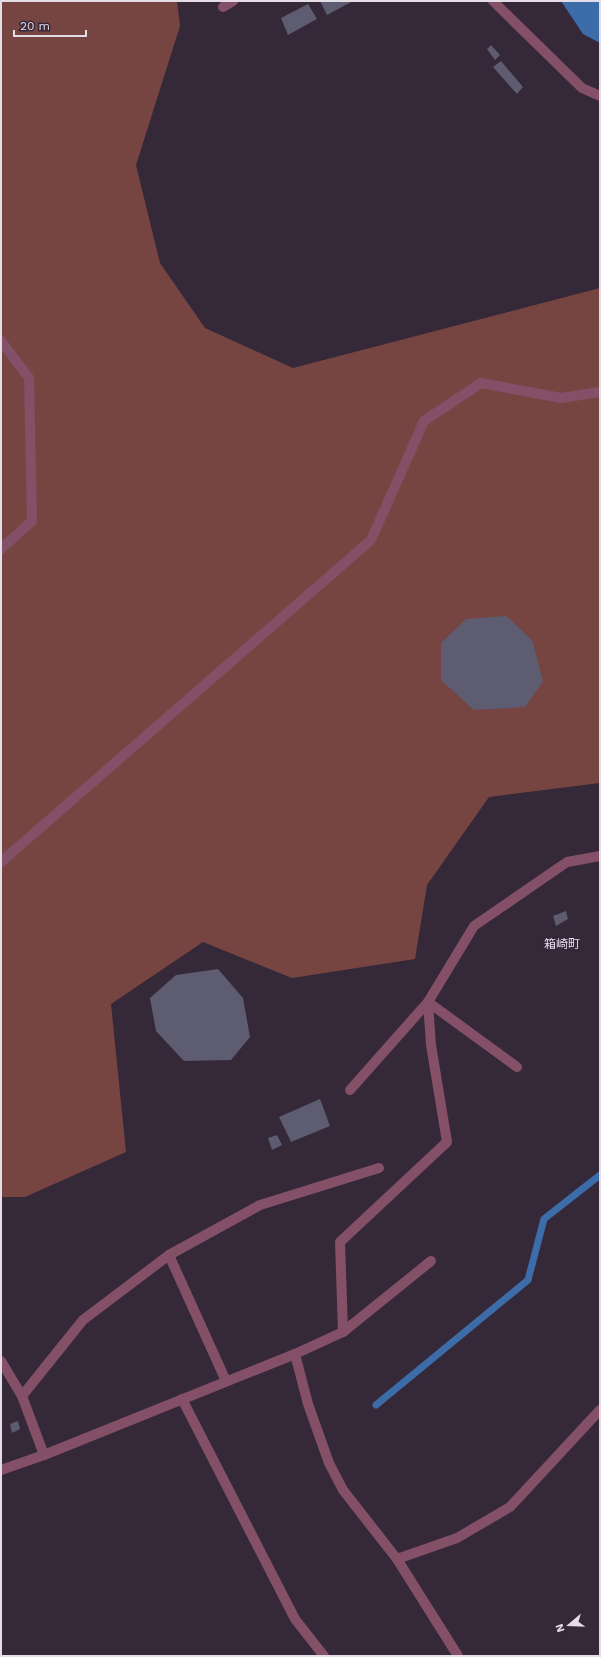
<svg xmlns="http://www.w3.org/2000/svg" width="601" height="1657" viewBox="0 0 601 1657" font-family="'Work Sans','Noto Sans JP',sans-serif">
	<rect width="100%" height="100%" fill="#352838"/>
	<path fill="#764542" d="M1 1H177L180 26 136 165 160 263 205 328 293 368 600 288V783L489 797 427 885 415 959 292 978 203 942 111 1004 126 1152 25 1197H1Z"/>
	<path fill="#3d6da9" d="M561 1H600V43L583 34Z"/>
	<g fill="none" stroke-linecap="round" stroke-linejoin="round">
		<path stroke="#3d6da9" stroke-width="7" d="M376 1405 528 1280 544 1219 600 1175"/>
	</g>
	<g fill="#5d5c71">
		<path d="M320 1H353L327 15Z"/>
		<path d="M308 4 317 19 288 35 281 18Z"/>
		<path d="M491 45 500 55 495 60 487 49Z"/>
		<path d="M501 61 523 87 517 94 493 67Z"/>
		<path d="M506 616 532 640 543 681 525 707 474 710 441 680V643L466 619Z"/>
		<path d="M566 911 568 919 556 926 553 916Z"/>
		<path d="M218 969 243 998 250 1037 231 1060 184 1061 156 1031 150 998 176 975Z"/>
		<path d="M320 1099 330 1126 291 1142 279 1117Z"/>
		<path d="M277 1135 282 1145 272 1150 268 1138Z"/>
		<path d="M18 1421 20 1429 12 1433 10 1424Z"/>
	</g>
	<g fill="none" stroke-linecap="round" stroke-linejoin="round">
		<g stroke="#845068" stroke-width="10">
			<path d="M493 1 582 88 600 96"/>
			<path d="M223 7 233 1"/>
			<path d="M1 341 29 378 32 521 1 549"/>
			<path d="M1 862 371 540 424 421 481 383 561 398 600 392"/>
			<path d="M350 1090 428 1002 517 1067"/>
			<path d="M169 1255 226 1381"/>
			<path d="M343 1332 431 1261"/>
			<path d="M295 1354 308 1404 329 1463 343 1490 397 1559 457 1538 510 1507 600 1410"/>
			<path d="M1 1361 22 1396"/>
			<path d="M182 1399 295 1619 324 1656"/>
			<path d="M44 1455 22 1396 83 1320 169 1255 260 1205 379 1168"/>
			<path d="M1 1470 44 1455 295 1354 343 1332 340 1242 447 1142 431 1045 428 1002 474 926 567 862 600 856"/>
			<path d="M397 1559 458 1656"/>
		</g>
	</g>
	<g text-anchor="middle" stroke-width="3" stroke-linejoin="round" paint-order="stroke">
		<g font-size="12" fill="#ebdbf0" stroke="#352838">
			<text x="562" y="948">箱崎町</text>
		</g>
	</g>
	<rect width="601" height="1657" fill="none" stroke="#e4dce6" stroke-width="4"/>
	<g transform="translate(569 1625) rotate(251)" stroke="#352838" stroke-width="3" paint-order="stroke">
	<path d="M0-3L7 15L0 10L-7 15Z" fill="#e4dce6"/>
	<text y="-6" font-size="11" font-weight="bold" text-anchor="middle" fill="#e4dce6">N</text>
	</g>
	<path d="M14 30v6h72v-6" fill="none" stroke="#e4dce6" stroke-width="2"/>
	<text x="20" y="30" font-size="12" fill="#e4dce6" stroke="#352838" stroke-width="3" paint-order="stroke">20 m</text>
</svg>
